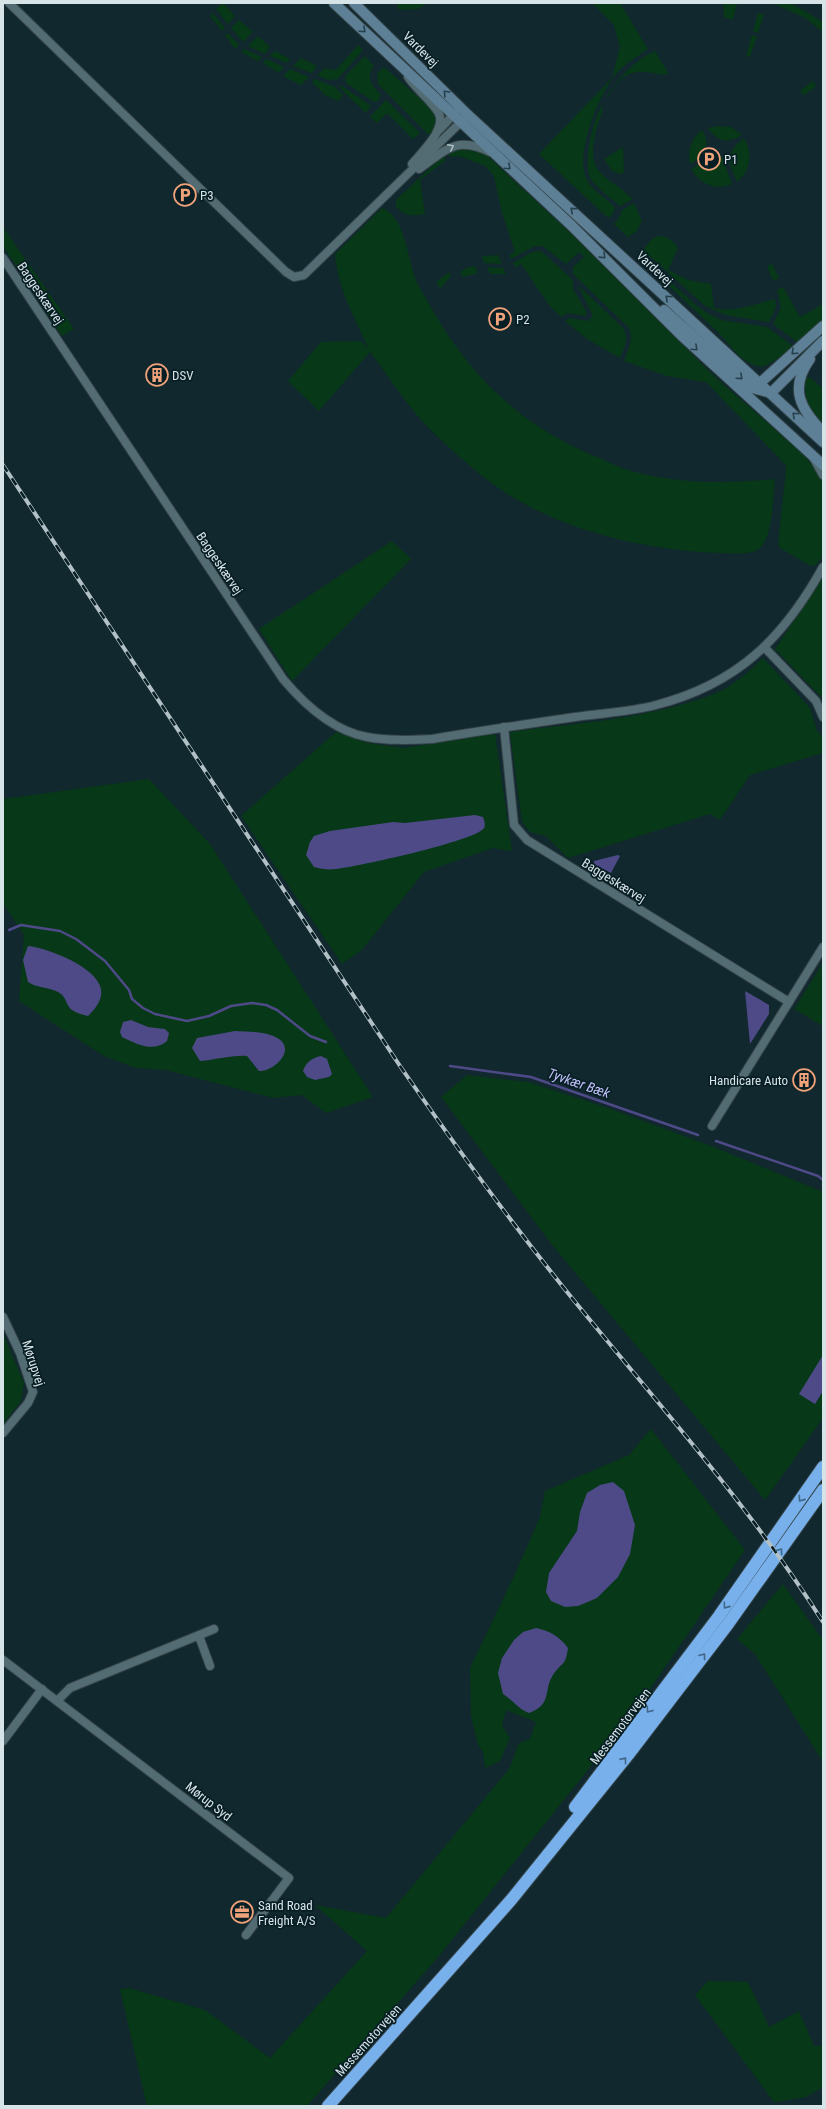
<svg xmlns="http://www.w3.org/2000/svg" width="826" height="2109" viewBox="0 0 826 2109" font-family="'Roboto Condensed',sans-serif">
	<rect width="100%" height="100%" fill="#11282e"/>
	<g fill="#073817">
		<path d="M223 3 235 16 228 24 216 9Z"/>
		<path d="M398 3H428L418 9 400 10 397 7Z"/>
		<path d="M592 3H620L648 49C635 58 621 66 612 79 598 99 574 155 587 180 592 191 608 198 615 208L611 217H607L539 154 612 78 620 47 614 25Z"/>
		<path d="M723 3H737L733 20 724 17Z"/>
		<path d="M772 3H791L823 22V32L805 18Z"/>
		<path d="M213 13 225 28 222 31 210 16Z"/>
		<path d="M758 13 764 15 758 33 753 31Z"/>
		<path d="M239 20 253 32 243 42 231 28Z"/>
		<path d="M228 33 239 45 235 49 225 35Z"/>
		<path d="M752 35 757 36 750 57 746 56Z"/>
		<path d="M258 36 270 47 265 54 248 46Z"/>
		<path d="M358 45 363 50 338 79 328 80 317 75 325 68 336 70Z"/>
		<path d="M244 49 262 57 258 61 241 52Z"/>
		<path d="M275 51 290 59 287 63 270 56Z"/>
		<path d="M655 51 668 73 666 75C643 72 631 66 615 86 612 90 610 96 606 98 618 79 634 60 655 51Z"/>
		<path d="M365 56 374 66C365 78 372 86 381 95L378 101 374 102 346 83 345 76Z"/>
		<path d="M301 58 317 66 312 73 293 66Z"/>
		<path d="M266 59 284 67 279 73 263 63Z"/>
		<path d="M384 67 433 110C438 121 436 126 430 136L378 84 377 74Z"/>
		<path d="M290 69 309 77 301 85 283 76Z"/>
		<path d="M315 79 335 87 343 95 338 101 325 95 312 82Z"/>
		<path d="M813 81 816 86 804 95 800 91Z"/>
		<path d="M341 86 345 88 371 106 366 113 339 87Z"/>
		<path d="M386 100 420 133 413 139 387 113 377 123 370 117Z"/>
		<path d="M603 104C604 110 598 123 596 130 585 177 606 173 633 199L620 206C611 198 599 190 592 181 581 166 593 118 603 104Z"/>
		<path d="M718 126 731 127 742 135C728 144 717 142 708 128Z"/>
		<path d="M702 130C712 145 703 157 690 164 687 152 691 138 702 130Z"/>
		<path d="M744 138C753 154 751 170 737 182 728 160 725 154 744 138Z"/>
		<path d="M459 147 482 151 567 230 716 378 802 453 823 478V556L815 566 809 565 780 548 778 544 786 470V466L782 461 706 382 667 376 624 361C628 350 634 340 629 328L573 274V267L584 257 579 252 566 264 542 246H535L511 259 509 255 515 252 502 213 494 176 485 166 459 156 451 157 446 153Z"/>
		<path d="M623 147 624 172 620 174 612 171 604 159Z"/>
		<path d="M714 155 722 157 732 184C715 191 700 184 691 169Z"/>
		<path d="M443 156 446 160 420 180 425 214C411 216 405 217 396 206V200Z"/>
		<path d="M634 203 642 221 636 232 628 237 614 224 621 215V211Z"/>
		<path d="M382 208C406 217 407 259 416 280 420 290 427 299 432 309 471 378 523 427 597 457 607 461 617 467 628 470 675 484 726 484 775 479 773 496 773 536 760 548 751 556 730 553 719 553 639 550 550 528 486 479 467 464 440 440 423 422 404 401 388 375 370 352L319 411 288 381 321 342 361 341 369 350C354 315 339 293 335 254Z"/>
		<path d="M3 227 74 329 62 336 3 246Z"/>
		<path d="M657 236C666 236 673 240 678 248L668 270 688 280 711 284 714 308C734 313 755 304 775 299L776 307 769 322 725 315 704 305 643 250 651 240Z"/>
		<path d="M541 251 573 280V289L586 311V316L567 313 561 317 550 306 521 264 516 267 513 263 532 252Z"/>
		<path d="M498 255 502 264 484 263 482 256Z"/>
		<path d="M642 256 698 307 709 314 721 320 767 327 793 346 777 359 763 367 751 364 739 356 720 334 644 262Z"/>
		<path d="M772 264 779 278 773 281 767 266Z"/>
		<path d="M475 266 478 273 462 277 460 272 466 268Z"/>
		<path d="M487 267 503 268 506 274H490Z"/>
		<path d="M449 272 451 276 440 289 436 282Z"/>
		<path d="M578 285 624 329C629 340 624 348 620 358L587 339 565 321 570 318 588 321 593 316Z"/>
		<path d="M783 287 800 317 823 304V319L797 342 773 324 781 308 777 290Z"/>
		<path d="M806 377 811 378 823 389V426C808 411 803 397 806 377Z"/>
		<path d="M392 541 411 559 292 681 259 629Z"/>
		<path d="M823 578V699L775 649Z"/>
		<path d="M763 658 810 708 817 731 823 737V753L750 775 720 820 710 814 568 858 546 836 530 832 522 822 510 732C578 723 649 719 714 694 732 687 750 671 763 658Z"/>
		<path d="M336 732 368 743 403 748 495 734 512 851 493 848 424 872 362 950 342 964 241 816Z"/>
		<path d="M149 779 210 844 373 1097 326 1113 302 1095 273 1098 166 1070 136 1068 104 1056 19 1001 24 935 3 903V799Z"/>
		<path d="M823 963V1026L794 1009Z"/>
		<path d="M467 1075 528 1082 605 1107 714 1147 823 1192V1355L800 1394 815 1404 823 1391V1418L765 1500 553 1246 441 1097Z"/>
		<path d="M3 1334 24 1383 21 1401 3 1424Z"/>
		<path d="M651 1429 745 1550 635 1711 439 1956 307 2106H147L120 1989 129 1988 205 2010 270 2058 367 1951 315 1905 386 1918 509 1769 519 1743 530 1739 536 1722 506 1710 502 1726 510 1738 500 1761 485 1768 483 1752 478 1745 471 1716 470 1668 515 1574 540 1517 545 1491 629 1455Z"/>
		<path d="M783 1584 823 1640V1762L755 1654 737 1639Z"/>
		<path d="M708 1981 748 1982 769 2027 799 2011 814 2046H823V2087L806 2097 774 2102 695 1995Z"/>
	</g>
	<g fill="#4e4a88">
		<path d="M475 815 483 817C484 820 486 825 484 828 476 841 355 867 336 869 329 870 321 869 314 867L306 855 310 842 314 836 330 831 393 822 405 823Z"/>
		<path d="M618 855 620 856 611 873 594 864V861Z"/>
		<path d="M28 946C48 948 97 967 101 989 103 1000 95 1009 88 1016 60 1010 72 1000 58 992 49 987 37 988 28 982L23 960Z"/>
		<path d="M745 991 769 1005V1014L750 1044Z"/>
		<path d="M131 1020 148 1027 165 1029 169 1033 167 1041C153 1053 137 1044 122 1037L120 1032 123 1022Z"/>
		<path d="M235 1031C249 1032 267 1031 279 1039 296 1051 273 1072 259 1071L247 1056C231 1055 216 1060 200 1061L192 1048 197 1038Z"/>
		<path d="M321 1056 327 1059 332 1074 329 1077 315 1080 307 1077 303 1071C306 1062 312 1058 321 1056Z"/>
		<path d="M823 1355V1391L815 1404 799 1394Z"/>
		<path d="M613 1482 624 1491 635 1525 630 1554 618 1577 597 1598 578 1606 565 1607 551 1601 546 1592 549 1573 577 1531 580 1512 587 1493 600 1485Z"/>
		<path d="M536 1628C550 1631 559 1636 568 1648 565 1668 562 1661 553 1675 543 1690 553 1704 529 1713 518 1709 513 1700 503 1694L498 1673 502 1658 514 1640 523 1632Z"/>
	</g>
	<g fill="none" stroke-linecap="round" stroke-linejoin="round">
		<g stroke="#4e4a88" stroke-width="2.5">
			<path d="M9 930 21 925 60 931 76 939 105 961 129 990 132 999 143 1008 155 1014 187 1021 209 1016 231 1006 252 1003 266 1005 277 1010 310 1036 326 1042"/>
			<path d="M450 1066 531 1077 698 1135"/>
			<path d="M716 1141 818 1176 823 1180"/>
		</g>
		<g stroke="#334348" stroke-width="10">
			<g id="street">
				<path d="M9 3 286 272 294 277 304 275 465 118"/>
				<path d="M408 77C416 89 430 99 438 112 448 128 422 152 412 164"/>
				<path d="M439 130 457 111"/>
				<path d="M419 169C446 150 456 135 490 152"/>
				<path d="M3 258 283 679C304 704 334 731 367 737 389 741 410 740 432 739 480 731 527 724 575 717 602 713 630 712 656 705 737 684 783 639 823 567"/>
				<path d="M813 457 823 475"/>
				<path d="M765 648 816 701 823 717"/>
				<path d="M504 727 514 825 527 840 789 1002 823 947"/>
				<path d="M712 1126 789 1002"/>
				<path d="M3 1317 20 1353 33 1392 28 1403 3 1433"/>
				<path d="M199 1636 210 1666"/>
				<path d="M3 1660 289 1878 246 1935"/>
				<path d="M57 1701 70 1688 214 1629"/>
				<path d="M3 1741 42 1689"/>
			</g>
		</g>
		<g stroke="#334348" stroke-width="12">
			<g id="secondary">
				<path d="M334 3 571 225 681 335 823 465"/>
				<path d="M354 3 468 115 823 442"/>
				<path d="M664 310 752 388 771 393 823 341"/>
				<path d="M810 359C789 388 800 409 823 432"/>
				<path d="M759 388 760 383 823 326"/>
			</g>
		</g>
		<g stroke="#334348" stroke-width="14">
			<g id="highway">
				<path d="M575 1807 719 1616 823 1467"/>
				<path d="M328 2106 511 1900 628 1755 728 1624 823 1490"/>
			</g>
		</g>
		<use href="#street" stroke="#536c73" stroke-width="8"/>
		<use href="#secondary" stroke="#5e8097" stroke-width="10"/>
		<use href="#highway" stroke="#78b0eb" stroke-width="12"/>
		<g stroke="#b2c1c6" stroke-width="4">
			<path id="rail" d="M3 465 400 1066C456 1147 514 1227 576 1303 661 1407 751 1508 823 1622"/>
		</g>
		<use href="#rail" stroke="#071e24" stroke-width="2.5" stroke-dasharray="8" stroke-linecap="butt"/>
	</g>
	<defs><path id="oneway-chevron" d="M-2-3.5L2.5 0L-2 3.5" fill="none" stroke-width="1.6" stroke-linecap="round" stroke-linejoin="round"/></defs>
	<g stroke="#25404c">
		<use href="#oneway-chevron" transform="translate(363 30) rotate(43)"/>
		<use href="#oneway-chevron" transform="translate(446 93) rotate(-135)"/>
		<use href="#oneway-chevron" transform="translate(508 167) rotate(43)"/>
		<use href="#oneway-chevron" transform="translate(573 210) rotate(-138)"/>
		<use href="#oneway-chevron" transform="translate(603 256) rotate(44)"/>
		<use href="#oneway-chevron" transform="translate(668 298) rotate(-137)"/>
		<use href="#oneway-chevron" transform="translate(695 348) rotate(43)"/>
		<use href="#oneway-chevron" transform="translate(794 352) rotate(138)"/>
		<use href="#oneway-chevron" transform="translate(740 377) rotate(42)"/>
		<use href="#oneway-chevron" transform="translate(795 415) rotate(-137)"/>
	</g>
	<use stroke="#a8b9be" href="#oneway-chevron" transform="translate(451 147) rotate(-26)"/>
	<g stroke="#406788">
		<use href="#oneway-chevron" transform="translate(801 1499) rotate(125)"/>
		<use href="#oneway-chevron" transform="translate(780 1551) rotate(-54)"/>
		<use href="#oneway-chevron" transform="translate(726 1606) rotate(125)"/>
		<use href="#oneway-chevron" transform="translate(703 1656) rotate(-53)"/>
		<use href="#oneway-chevron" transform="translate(649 1710) rotate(126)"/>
		<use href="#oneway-chevron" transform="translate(624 1760) rotate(-51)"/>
	</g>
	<defs>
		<g id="parking-ring" transform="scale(1.15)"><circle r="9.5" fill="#071e24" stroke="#f0a27a" stroke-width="1.5"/><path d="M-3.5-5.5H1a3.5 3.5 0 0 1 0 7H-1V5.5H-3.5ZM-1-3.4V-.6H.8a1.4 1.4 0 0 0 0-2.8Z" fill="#f0a27a"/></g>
		<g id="building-ring" transform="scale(1.15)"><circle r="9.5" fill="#071e24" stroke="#f0a27a" stroke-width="1.5"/><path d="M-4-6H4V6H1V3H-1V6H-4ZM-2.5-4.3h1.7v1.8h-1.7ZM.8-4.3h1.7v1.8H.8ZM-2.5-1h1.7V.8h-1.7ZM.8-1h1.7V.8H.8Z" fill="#f0a27a"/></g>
		<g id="office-ring" transform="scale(1.15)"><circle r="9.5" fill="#071e24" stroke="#f0a27a" stroke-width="1.5"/><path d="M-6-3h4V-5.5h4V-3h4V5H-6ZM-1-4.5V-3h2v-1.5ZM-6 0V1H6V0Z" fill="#f0a27a"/></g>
	</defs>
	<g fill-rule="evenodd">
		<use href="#parking-ring" x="709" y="159"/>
		<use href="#parking-ring" x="185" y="195"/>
		<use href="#parking-ring" x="500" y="319"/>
		<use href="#building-ring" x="157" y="375"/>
		<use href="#building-ring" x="804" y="1080"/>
		<use href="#office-ring" x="242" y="1912"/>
	</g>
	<g text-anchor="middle" stroke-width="3.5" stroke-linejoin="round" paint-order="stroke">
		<g font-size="13" fill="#d6e3e7" stroke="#071e24">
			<text transform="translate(421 49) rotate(45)" y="5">Vardevej</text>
			<text transform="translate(655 268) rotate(43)" y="5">Vardevej</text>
			<text transform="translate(41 293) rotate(56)" y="5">Baggeskærvej</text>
			<text transform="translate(220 563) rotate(56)" y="5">Baggeskærvej</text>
			<text transform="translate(614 880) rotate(32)" y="5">Baggeskærvej</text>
			<text transform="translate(34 1363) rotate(72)" y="5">Mørupvej</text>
			<text transform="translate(620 1726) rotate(-53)" y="5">Messemotorvejen</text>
			<text transform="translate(209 1801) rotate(38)" y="5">Mørup Syd</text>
			<text transform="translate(368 2040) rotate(-48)" y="5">Messemotorvejen</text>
		</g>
		<g font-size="13" fill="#d6e3e7" stroke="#071e24" text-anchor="start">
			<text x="724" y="164">P1</text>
			<text x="200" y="200">P3</text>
			<text x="516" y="324">P2</text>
			<text x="172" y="380">DSV</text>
			<text x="788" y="1085" text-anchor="end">Handicare Auto</text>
			<text x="258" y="1910">Sand Road<tspan x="258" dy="15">Freight A/S</tspan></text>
		</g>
		<g font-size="14" font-style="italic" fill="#c0c0f8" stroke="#071e24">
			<text transform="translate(579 1083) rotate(19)" y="5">Tyvkær Bæk</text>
		</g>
	</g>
	<rect width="826" height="2109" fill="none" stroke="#d6e3e7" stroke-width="8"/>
</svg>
